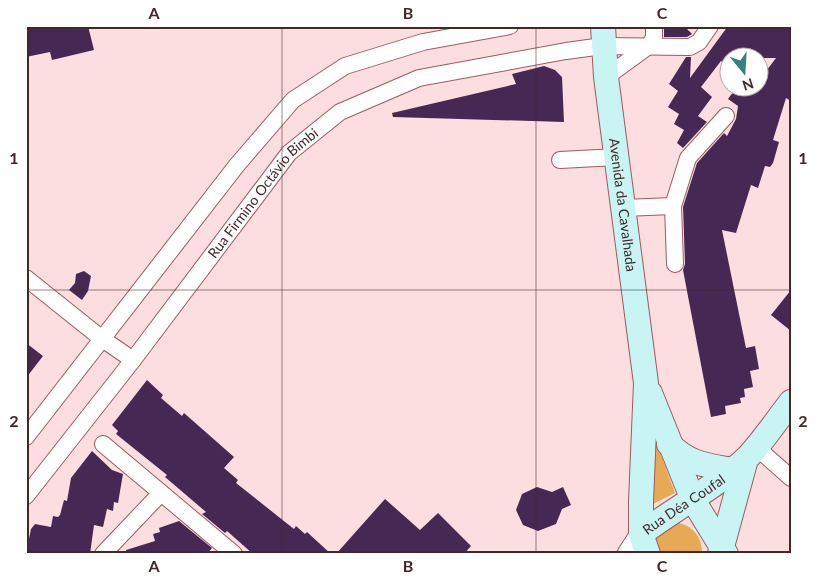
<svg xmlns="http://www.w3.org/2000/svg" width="817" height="580" viewBox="0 0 817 580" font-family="Lato,sans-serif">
	<rect width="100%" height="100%" fill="#fddee0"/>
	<g fill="#e7aa54">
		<path d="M653 433 675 493 653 504Z"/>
		<path d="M671 522C690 523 702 534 702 554H657L653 536Z"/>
	</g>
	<g fill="#472855">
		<path d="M26 26H88L94 50 52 60 50 52 26 57Z"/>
		<path d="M728 26H791V101L786 98 773 140 779 142 773 163 770 167 765 166 758 188 751 185 736 233 722 230 746 348 755 346 759 369 750 371 753 387 744 389 745 397 740 398 741 403 725 406 726 414 711 417 683 270 685 264 683 207 697 163 724 133 727 136 736 119 738 106 728 99 736 88H740L748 94 753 88H760V79L776 58H730V68L721 61 701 87 712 97 698 116 707 122 683 148 677 143 684 130 674 124 679 114 668 107 678 91 669 84 686 57H691L690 78Z"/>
		<path d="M664 28 687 29 692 34 687 37H664Z"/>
		<path d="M544 66 555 70 562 77 564 122 393 117 392 113 516 84 512 74Z"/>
		<path d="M84 271 91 276 88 291 82 300 69 290 75 283 76 274Z"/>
		<path d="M791 290V331L771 315Z"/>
		<path d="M26 343 43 356 26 378Z"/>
		<path d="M147 380 163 395 161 398 182 416 184 413 234 457 224 468 238 480 236 483 294 529 296 526 305 534 307 532 331 554H253L227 531 225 533 202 514 206 512 165 477 167 475 116 434 118 431 112 425Z"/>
		<path d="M92 451 112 470 123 474 118 503 114 502 113 511 107 509 103 527 94 525 90 554H26L31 529 35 524 51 527 53 516 58 517 60 515 64 500 67 501 71 478Z"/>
		<path d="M537 487 552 492 563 487 571 505 562 509 556 524 538 531 523 525 516 510 522 494Z"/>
		<path d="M385 499 420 530 438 513 471 546 464 554H336Z"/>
		<path d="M179 521 212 548 207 554H127L126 550 155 541 153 534 160 532 159 528Z"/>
	</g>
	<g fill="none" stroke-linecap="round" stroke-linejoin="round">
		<g stroke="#9b5b61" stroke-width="18">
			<g id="minor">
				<path d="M606 77 650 45 654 37V26"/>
				<path d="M560 160 617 157"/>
				<path d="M623 208 673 206"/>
				<path d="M675 264 673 206 688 158 726 116"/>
				<path d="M26 278 101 338 133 360"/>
				<path d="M26 437 237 165 293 100 345 66 423 42 510 26"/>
				<path d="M103 444 234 554"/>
				<path d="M756 447 791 478"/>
				<path id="s1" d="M26 496 133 360 289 153 340 112 419 78 566 51 603 46 690 47 699 42 710 26"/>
				<path d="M103 554 161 493"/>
			</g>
		</g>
		<g stroke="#9b5b61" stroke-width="23">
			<path id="tertiary" d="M628 554 641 534"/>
		</g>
		<g stroke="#9b5b61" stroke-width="26">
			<g id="secondary">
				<path id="s2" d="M603 26 606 77 646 383 641 501V534L648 554"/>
				<path d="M650 393 693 500 726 554"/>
				<path d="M669 444C689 464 705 465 732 470"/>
				<path id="s3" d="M641 534C675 508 713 489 745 460 762 443 776 421 791 402"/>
				<path d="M720 554 746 459"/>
			</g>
		</g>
		<use href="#minor" stroke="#fff" stroke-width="16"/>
		<use href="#tertiary" stroke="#fff" stroke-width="21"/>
		<use href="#secondary" stroke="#c8f5f4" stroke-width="24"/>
	</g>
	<path fill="none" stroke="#432729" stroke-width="1" stroke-opacity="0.55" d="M282 26V554M536 26V554M26 290H791"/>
	<g text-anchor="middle" stroke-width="5" stroke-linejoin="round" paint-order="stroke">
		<g font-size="14" fill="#432729" stroke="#fff">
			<text dy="5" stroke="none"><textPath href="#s1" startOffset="385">Rua Firmino Octávio Bimbi</textPath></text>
			<text dy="5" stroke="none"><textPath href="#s2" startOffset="180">Avenida da Cavalhada</textPath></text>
			<text dy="5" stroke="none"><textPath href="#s3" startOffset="52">Rua Déa Coufal</textPath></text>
		</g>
	</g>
	<rect width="817" height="580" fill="none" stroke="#ffffff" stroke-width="55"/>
	<g transform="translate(744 72) rotate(162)"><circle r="24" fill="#ffffff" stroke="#b4a9a9"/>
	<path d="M0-4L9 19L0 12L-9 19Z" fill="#38807f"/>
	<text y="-8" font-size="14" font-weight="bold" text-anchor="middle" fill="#432729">N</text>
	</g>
	<rect x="28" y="28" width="762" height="524" fill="none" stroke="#432729" stroke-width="2"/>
	<g font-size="16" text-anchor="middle" font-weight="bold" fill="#432729">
		<text x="154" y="19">A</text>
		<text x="408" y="19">B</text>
		<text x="662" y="19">C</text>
		<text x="14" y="164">1</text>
		<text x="803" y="164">1</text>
		<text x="14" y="427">2</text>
		<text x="803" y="427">2</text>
		<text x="154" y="572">A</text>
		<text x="408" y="572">B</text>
		<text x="662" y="572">C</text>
	</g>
</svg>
